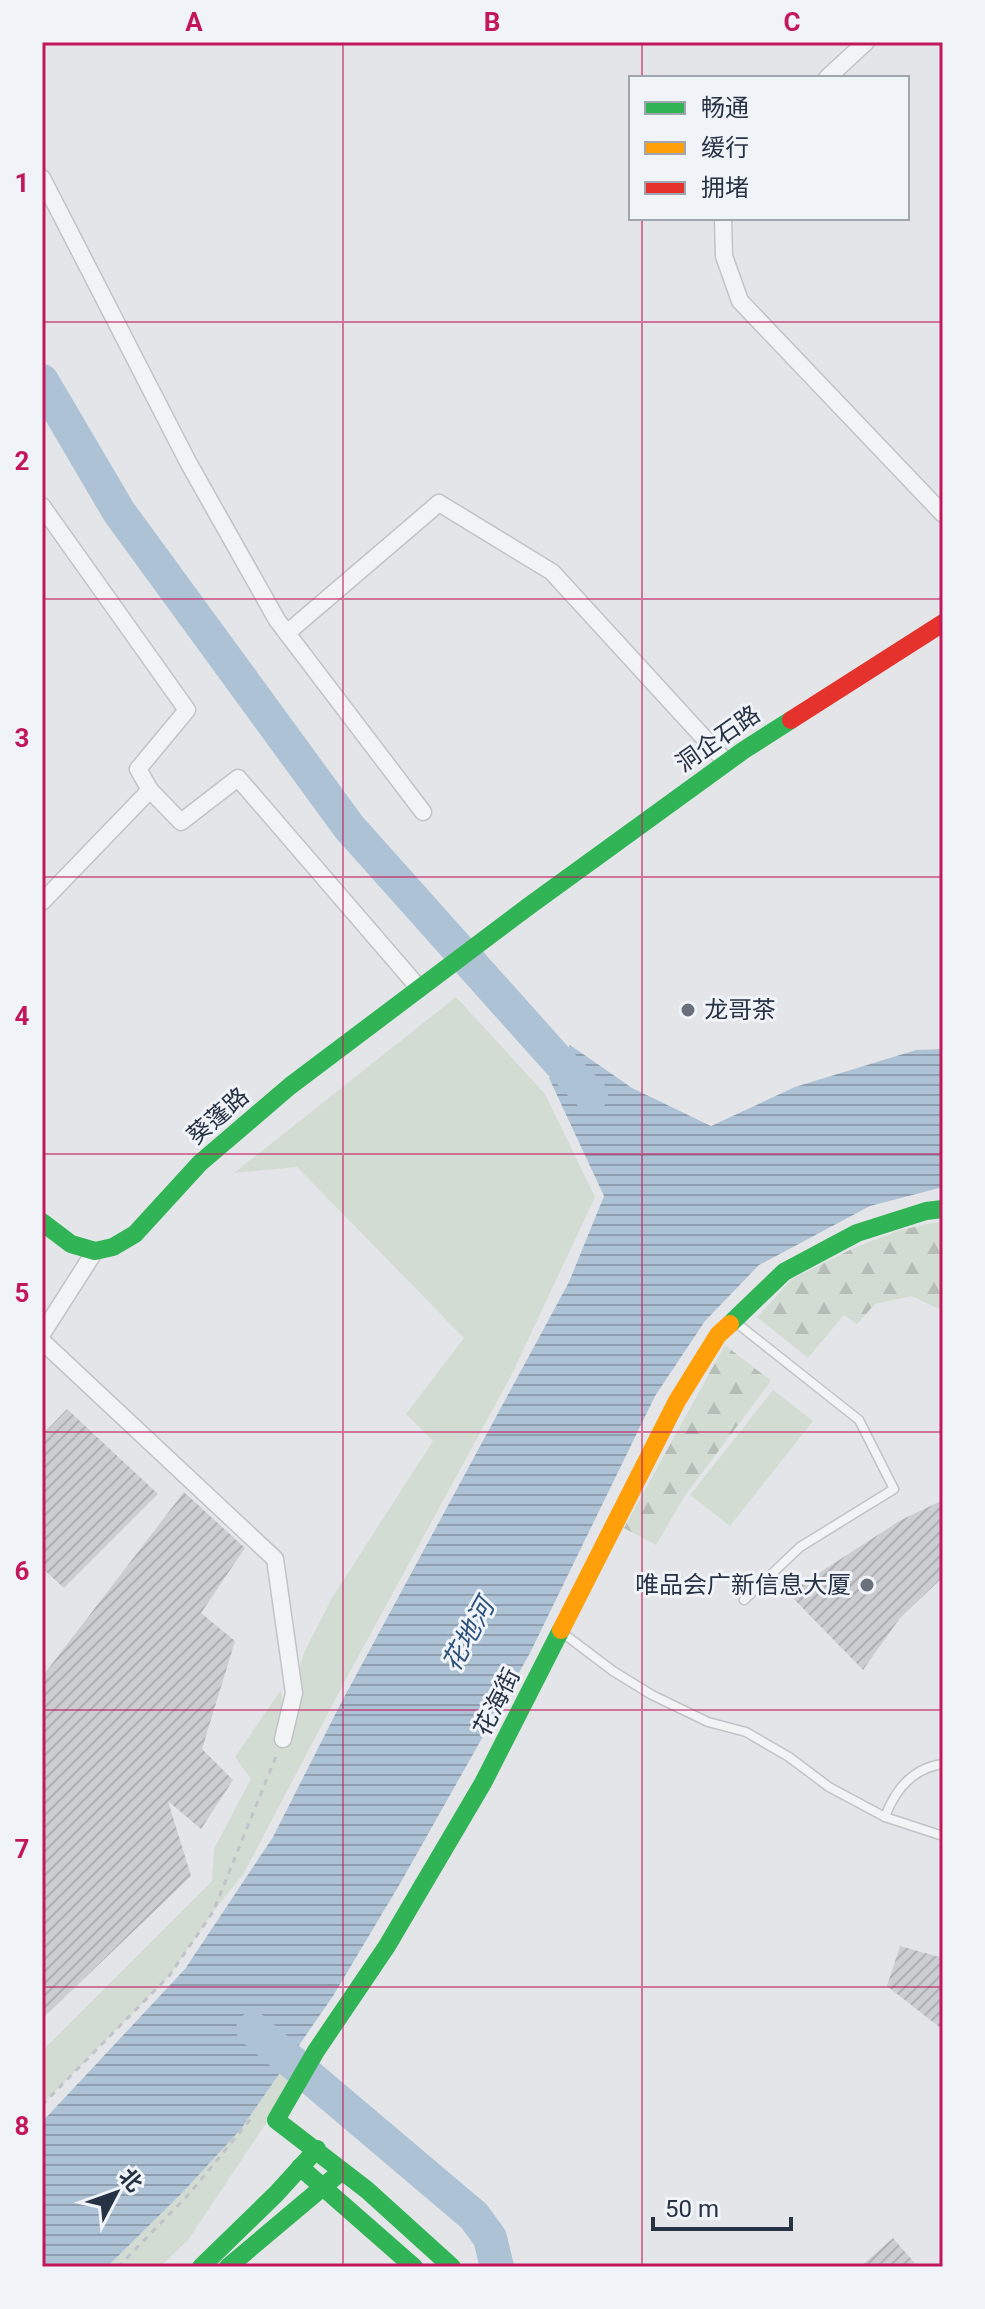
<svg xmlns="http://www.w3.org/2000/svg" width="985" height="2309" viewBox="0 0 985 2309" font-family="Roboto,'Noto Sans SC',sans-serif">
	<defs>
		<pattern id="forest-firs" width="22" height="20" patternUnits="userSpaceOnUse" patternTransform="scale(2)"><rect width="22" height="20" fill="#d3dcd3"/><path d="M5 1l3.5 6h-7zM16 11l3.5 6h-7z" fill="#b5bdb6"/></pattern>
		<pattern id="water-rules" width="6" height="5" patternUnits="userSpaceOnUse" patternTransform="scale(2)"><rect width="6" height="5" fill="#aec2d6"/><path d="M0 2.5h6" fill="none" stroke="#8e9eaf"/></pattern>
		<pattern id="building-hatch" width="6" height="6" patternUnits="userSpaceOnUse" patternTransform="scale(2)"><rect width="6" height="6" fill="#cbcdd1"/><path d="M-1 1l2-2M0 6l6-6M5 7l2-2" fill="none" stroke="#aeb0b5"/></pattern>
	</defs>
	<rect width="100%" height="100%" fill="#e3e5e8"/>
	<g fill="#d3dcd3">
		<path d="M456 997 545 1094 595 1197 511 1376 346 1679 244 1873 213 1912 169 1976 42 2105V2051L212 1881 214 1849 251 1779 235 1757 281 1690 284 1735 303 1655 332 1598 433 1441 406 1414 464 1338 297 1167 234 1173Z"/>
		<path d="M773 1390 813 1421 730 1526 690 1495Z"/>
		<path d="M284 2066 299 2074 188 2240 160 2267H107L183 2192 241 2129Z"/>
	</g>
	<g fill="url(#forest-firs)">
		<path d="M943 1221V1311L912 1296 875 1304 857 1324 844 1315 808 1358 757 1317 792 1279 856 1247 900 1230Z"/>
		<path d="M725 1345 771 1381 684 1497 656 1545 624 1528Z"/>
	</g>
	<path fill="url(#water-rules)" d="M570 1045 632 1088 711 1126 795 1087 916 1050 943 1049V1187L870 1206 759 1265 705 1321 655 1396 530 1653 401 1882 333 1996 241 2129 183 2192 107 2267H42V2122L185 1969 273 1837 341 1703 569 1282 604 1196 549 1078Z"/>
	<g fill="none" stroke-linecap="round" stroke-linejoin="round">
		<g stroke="#aec2d6" stroke-width="34">
			<path d="M42 381 119 512 349 827 559 1062 591 1095"/>
			<path d="M253 2029 474 2216 490 2238 497 2267"/>
		</g>
	</g>
	<g fill="url(#building-hatch)">
		<path d="M67 1409 158 1494 64 1588 42 1568V1435Z"/>
		<path d="M184 1492 245 1548 201 1613 235 1641 202 1749 233 1780 201 1829 168 1801 191 1876 42 2019V1677Z"/>
		<path d="M943 1500V1577L900 1618 863 1670 788 1593 901 1520Z"/>
		<path d="M900 1946 943 1958V2030L887 1986Z"/>
		<path d="M893 2238 918 2267H860Z"/>
	</g>
	<g fill="none" stroke-linecap="round" stroke-linejoin="round">
		<g stroke="#c1c3c6" stroke-width="11">
			<g id="lane">
				<path d="M734 1321 859 1420 894 1489 800 1547 744 1600"/>
				<path d="M564 1634 613 1671 652 1695 708 1722 746 1732 789 1757 829 1787 885 1817 943 1836"/>
				<path d="M885 1817C895 1790 913 1768 943 1764"/>
			</g>
		</g>
		<g stroke="#c1c3c6" stroke-width="19">
			<g id="street">
				<path d="M827 78 866 42"/>
				<path d="M42 178 188 462 277 620 423 812"/>
				<path d="M723 218 724 256 740 301 943 514"/>
				<path d="M42 506 187 710 138 769 150 790 42 902"/>
				<path d="M287 633 439 503 552 572 726 762"/>
				<path d="M150 790 181 822 238 778 419 988"/>
				<path d="M42 1334 95 1251"/>
				<path d="M42 1341 275 1559 294 1693 283 1739"/>
			</g>
		</g>
		<g stroke="#c1c3c8" stroke-width="3" stroke-dasharray="6 6" stroke-linecap="butt">
			<path d="M42 2105 169 1976 213 1912 277 1754"/>
			<path d="M118 2267 190 2193 254 2115"/>
		</g>
		<use href="#lane" stroke="#f2f3f4" stroke-width="8"/>
		<use href="#street" stroke="#f2f3f4" stroke-width="16"/>
		<g stroke="#30b455" stroke-width="18">
			<path d="M42 1222 71 1244 95 1251 113 1247 135 1234 200 1163 290 1086 529 906 744 750 791 720"/>
			<path d="M730 1324 784 1272 857 1233 926 1211 943 1209"/>
			<path d="M300 2167 414 2267"/>
			<path d="M201 2267 276 2194 317 2149"/>
			<path d="M228 2267 336 2176"/>
			<path d="M452 2267 367 2190 276 2120 316 2051 387 1946 483 1783 561 1630"/>
		</g>
		<path stroke="#ff9f0a" stroke-width="18" d="M561 1630 677 1401 718 1335 730 1324"/>
		<path stroke="#e5322d" stroke-width="18" d="M791 720 943 623"/>
	</g>
	<path fill="none" stroke="#c2185b" stroke-width="2" stroke-opacity="0.55" d="M343 42V2267M642 42V78M642 218V2267M42 322H943M42 599H943M42 877H943M42 1154H943M42 1432H943M42 1710H943M42 1987H943"/>
	<g fill="#69717d" stroke="#f0f3f8" stroke-width="3">
		<circle cx="688" cy="1010" r="8"/>
		<circle cx="867" cy="1585" r="8"/>
	</g>
	<g text-anchor="middle" stroke-width="6" stroke-linejoin="round" paint-order="stroke">
		<g font-size="24" fill="#273244" stroke="#f0f3f8">
			<text transform="translate(718 739) rotate(-35)" y="8">洞企石路</text>
			<text transform="translate(218 1116) rotate(-41)" y="8">葵蓬路</text>
			<text transform="translate(497 1702) rotate(-63)" y="8">花海街</text>
		</g>
		<g font-size="24" fill="#273244" stroke="#f0f3f8" text-anchor="start">
			<text x="704" y="1018">龙哥茶</text>
			<text x="851" y="1593" text-anchor="end">唯品会广新信息大厦</text>
		</g>
		<g font-size="26" font-style="italic" fill="#2d527c" stroke="#f0f3f8">
			<text transform="translate(468 1635) rotate(-61)" y="9">花地河</text>
		</g>
	</g>
	<rect width="985" height="2309" fill="none" stroke="#f0f3f8" stroke-width="88"/>
	<rect x="629" y="76" width="280" height="144" fill="#f0f3f8" stroke="#a0a6b0" stroke-width="2"/>
	<rect x="645" y="102" width="40" height="12" fill="#30b455" stroke="#a0a6b0" stroke-width="2"/>
	<text x="701" y="116" font-size="24" fill="#273244">畅通</text>
	<rect x="645" y="142" width="40" height="12" fill="#ff9f0a" stroke="#a0a6b0" stroke-width="2"/>
	<text x="701" y="156" font-size="24" fill="#273244">缓行</text>
	<rect x="645" y="182" width="40" height="12" fill="#e5322d" stroke="#a0a6b0" stroke-width="2"/>
	<text x="701" y="196" font-size="24" fill="#273244">拥堵</text>
	<g transform="translate(116 2193) rotate(49)" stroke="#f0f3f8" stroke-width="6" paint-order="stroke">
	<path d="M0-6L14 30L0 20L-14 30Z" fill="#273244"/>
	<text y="-12" font-size="22" font-weight="bold" text-anchor="middle" fill="#273244">北</text>
	</g>
	<path d="M653 2217v12h138v-12" fill="none" stroke="#273244" stroke-width="4"/>
	<text x="665" y="2217" font-size="24" fill="#273244" stroke="#f0f3f8" stroke-width="6" paint-order="stroke">50 m</text>
	<rect x="44" y="44" width="897" height="2221" fill="none" stroke="#c2185b" stroke-width="3"/>
	<g font-size="26" text-anchor="middle" font-weight="bold" fill="#c2185b">
		<text x="194" y="31">A</text>
		<text x="492" y="31">B</text>
		<text x="792" y="31">C</text>
		<text x="22" y="192">1</text>
		<text x="22" y="470">2</text>
		<text x="22" y="747">3</text>
		<text x="22" y="1025">4</text>
		<text x="22" y="1302">5</text>
		<text x="22" y="1580">6</text>
		<text x="22" y="1858">7</text>
		<text x="22" y="2135">8</text>
	</g>
</svg>
